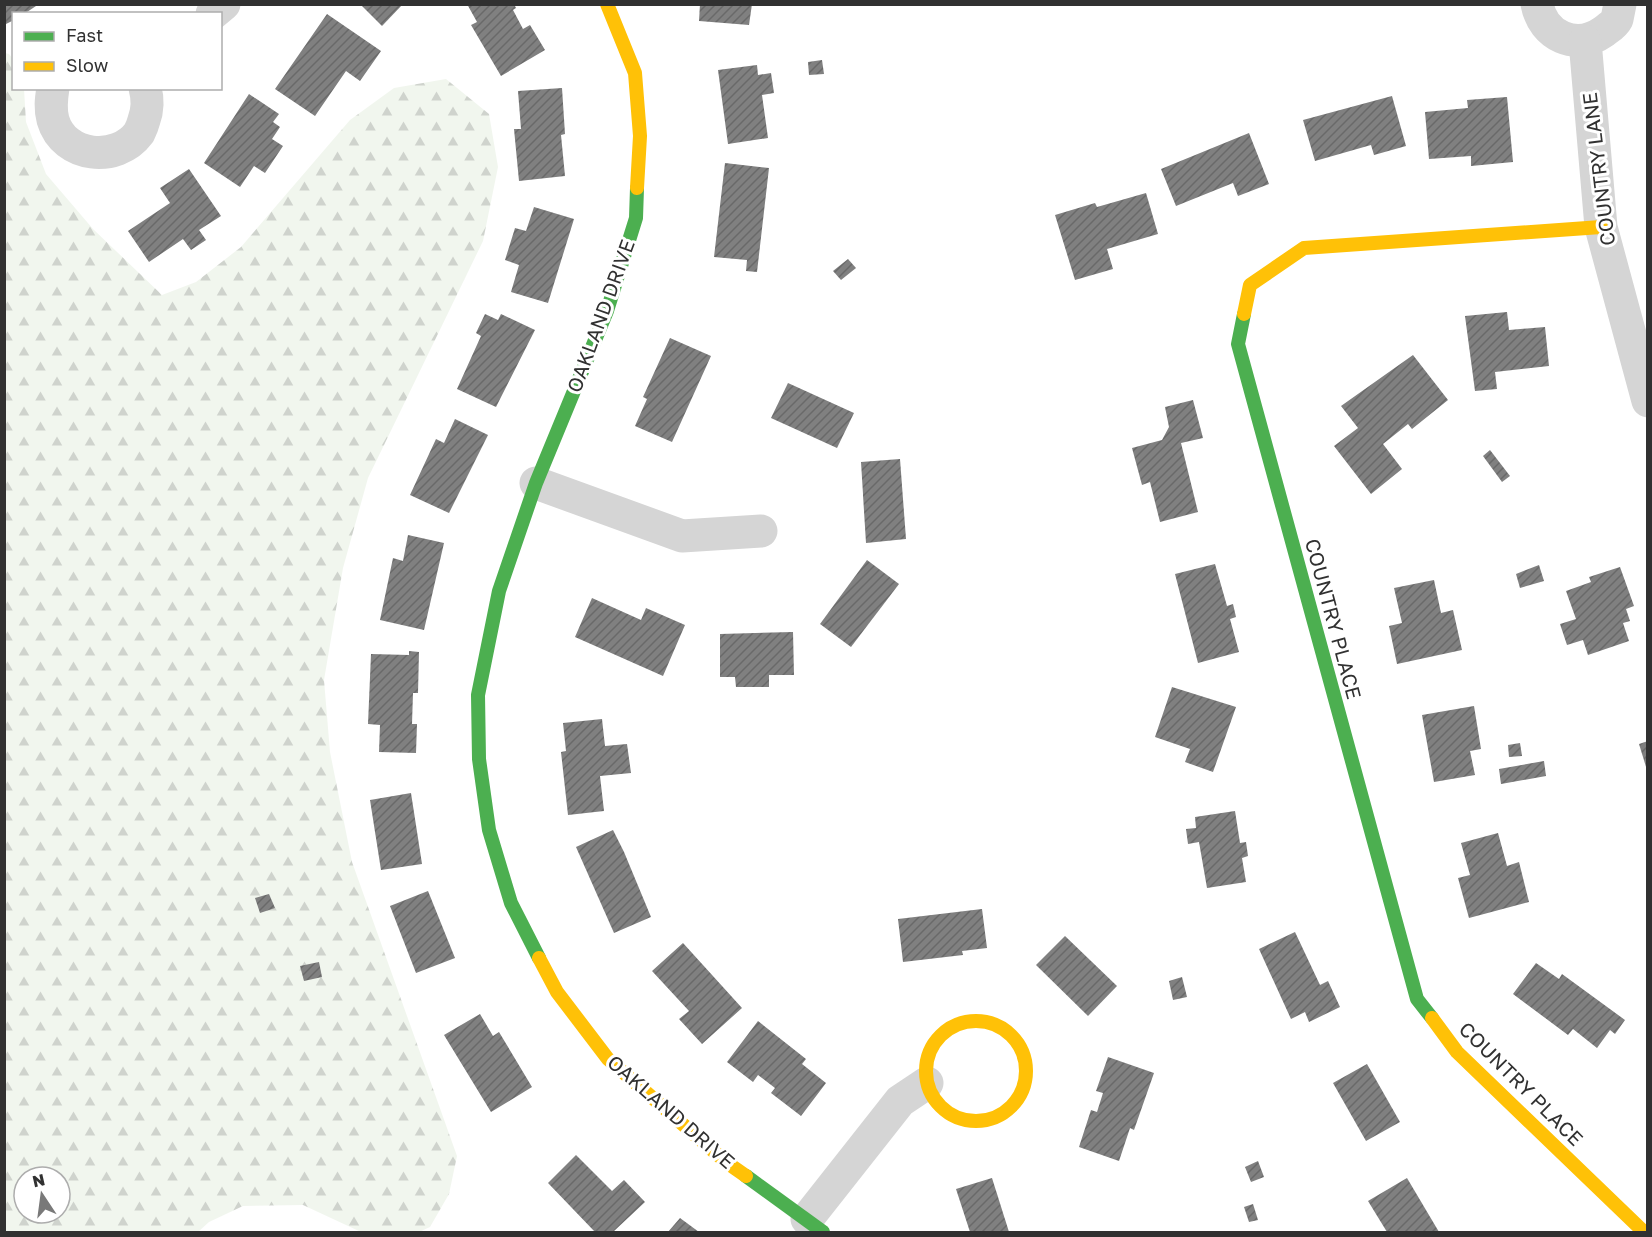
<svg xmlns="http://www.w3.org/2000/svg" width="1652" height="1237" viewBox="0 0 1652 1237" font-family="'Golos Text',sans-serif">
	<defs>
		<pattern id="forest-firs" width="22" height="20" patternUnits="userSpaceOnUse" patternTransform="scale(1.5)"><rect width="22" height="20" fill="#f1f6ee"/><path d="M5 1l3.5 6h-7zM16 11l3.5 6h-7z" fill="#cfd3cd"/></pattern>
		<pattern id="building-hatch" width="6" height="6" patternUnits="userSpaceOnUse" patternTransform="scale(1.5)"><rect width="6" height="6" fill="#808080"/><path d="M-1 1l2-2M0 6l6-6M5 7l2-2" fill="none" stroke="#696969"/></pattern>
	</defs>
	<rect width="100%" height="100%" fill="#fff"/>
	<path fill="url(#forest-firs)" fill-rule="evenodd" d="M5 53 9 54 13 59 14 88 24 89 26 122 46 174 93 229 162 295 196 282 241 247 350 120 394 88 446 79 489 114 498 167 483 241 368 478 343 568 324 680 330 752 352 862 457 1156 449 1194 430 1227 419 1232H361L303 1205 243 1206 209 1222 198 1232H5ZM24 1177H60V1213H24Z"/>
	<g fill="url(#building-hatch)">
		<path d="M4 4H35L36 6 24 14H14V20L4 25Z"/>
		<path d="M360 4H403L382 26Z"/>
		<path d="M467 4H514L516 8 513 10 523 29 530 25 545 50 501 76 471 25 477 22Z"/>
		<path d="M700 4H752L749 25 699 21Z"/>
		<path d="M327 14 381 51 360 81 346 71 315 116 275 89Z"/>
		<path d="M822 60 824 74 809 75 808 62Z"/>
		<path d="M757 65 758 75 771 73 774 93 762 95 768 138 728 144 718 70Z"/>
		<path d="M562 88 565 134 561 135 565 176 519 181 514 129H521L518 91Z"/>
		<path d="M249 94 279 114 273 122 280 127 272 139 283 146 265 173 254 166 240 187 204 163Z"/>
		<path d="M1392 96 1406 146 1374 155 1371 145 1315 161 1303 120Z"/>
		<path d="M1507 97 1513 162 1471 166V156L1429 159 1425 112 1468 108 1467 100Z"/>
		<path d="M1249 133 1269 184 1238 196 1233 183 1176 206 1161 169Z"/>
		<path d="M725 163 769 168 757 272 746 271 747 260 714 257Z"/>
		<path d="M189 169 221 216 199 230 206 240 191 250 183 239 149 262 128 231 170 203 160 188Z"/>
		<path d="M1146 193 1158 234 1107 249 1113 269 1075 280 1055 215 1095 203 1097 207Z"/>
		<path d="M534 207 574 219 548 303 511 292 519 265 505 260 515 228 526 231Z"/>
		<path d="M848 259 856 268 841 280 833 271Z"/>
		<path d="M1507 312 1509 330 1545 327 1549 366 1495 372 1497 389 1475 391 1465 316Z"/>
		<path d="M485 314 498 320 501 314 535 330 496 407 457 389 481 336 476 333Z"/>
		<path d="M670 338 711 356 672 442 635 426 647 399 643 397Z"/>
		<path d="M1413 355 1448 400 1412 429 1408 424 1383 444 1402 469 1371 494 1334 446 1358 428 1341 406Z"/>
		<path d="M788 383 854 413 837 448 771 418Z"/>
		<path d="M1193 400 1203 438 1181 443 1198 512 1160 522 1150 482 1142 485 1132 448 1162 440 1169 427 1165 407Z"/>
		<path d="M455 419 488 435 449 513 410 495 436 439 444 443Z"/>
		<path d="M1490 450 1510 476 1502 482 1483 456Z"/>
		<path d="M900 459 906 539 866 543 861 462Z"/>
		<path d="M408 535 444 543 424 630 380 620 393 558 403 561Z"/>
		<path d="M867 560 899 584 851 647 820 624Z"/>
		<path d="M1215 564 1227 606 1233 604 1236 617 1230 619 1239 652 1198 663 1175 574Z"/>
		<path d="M1539 565 1544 581 1520 588 1516 574Z"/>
		<path d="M1620 567 1634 606 1626 609 1630 621 1623 623 1629 641 1588 655 1583 640 1567 645 1560 624 1576 619 1566 591 1591 582 1589 577Z"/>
		<path d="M1434 580 1441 613 1453 610 1462 650 1397 664 1389 626 1402 623 1394 588Z"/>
		<path d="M592 598 641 620 646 608 685 625 663 676 575 637Z"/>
		<path d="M793 632 794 675H769V687H736L735 677H720V634Z"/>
		<path d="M409 651 419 652 418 693H413L412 724H417L416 753 379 752 380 725 368 724 371 654 409 655Z"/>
		<path d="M1172 687 1236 707 1213 772 1185 762 1190 749 1155 737Z"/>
		<path d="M1474 706 1481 749 1470 751 1475 775 1434 782 1422 715Z"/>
		<path d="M602 719 605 746 627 744 631 773 600 776 604 811 568 815 561 752 566 751 563 723Z"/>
		<path d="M1648 741V769L1647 770 1639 744Z"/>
		<path d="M1520 743 1522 756 1509 757 1508 745Z"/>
		<path d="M1544 761 1546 776 1501 784 1499 769Z"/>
		<path d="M411 793 422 864 381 870 370 800Z"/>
		<path d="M1235 811 1240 843 1246 842 1248 856 1242 858 1246 882 1207 888 1199 842 1188 844 1186 829 1196 828 1195 817Z"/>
		<path d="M613 830 624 852 651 917 614 933 576 847Z"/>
		<path d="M1498 833 1507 866 1519 862 1529 902 1469 918 1458 878 1470 875 1461 843Z"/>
		<path d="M428 891 455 958 416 973 390 906Z"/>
		<path d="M269 894 275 908 260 913 255 898Z"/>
		<path d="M982 909 987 948 962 951 963 955 903 962 898 919Z"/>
		<path d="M1295 932 1320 985 1328 981 1340 1007 1309 1022 1305 1012 1291 1019 1259 949Z"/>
		<path d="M1065 936 1117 986 1088 1016 1036 965Z"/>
		<path d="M683 943 742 1008 702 1044 679 1019 689 1011 652 971Z"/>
		<path d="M319 962 322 977 304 981 300 966Z"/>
		<path d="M1536 963 1559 979 1562 974 1625 1020 1615 1034 1610 1030 1597 1048 1573 1029 1568 1035 1513 994Z"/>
		<path d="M1182 977 1187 997 1173 1000 1169 981Z"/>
		<path d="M480 1014 493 1036 499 1032 532 1087 491 1112 444 1035Z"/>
		<path d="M758 1021 806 1059 802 1064 826 1083 801 1116 771 1093 775 1088 758 1075 753 1082 727 1062Z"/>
		<path d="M1108 1057 1154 1073 1134 1130 1130 1128 1119 1161 1079 1147 1091 1110 1097 1112 1103 1093 1096 1091Z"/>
		<path d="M1367 1064 1400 1122 1366 1141 1333 1083Z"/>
		<path d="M576 1155 612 1191 624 1180 645 1202 613 1232H595L548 1183Z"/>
		<path d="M1258 1161 1264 1177 1251 1182 1245 1167Z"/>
		<path d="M992 1178 1009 1232H970L956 1189Z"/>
		<path d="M1407 1178 1439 1232H1387L1368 1201Z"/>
		<path d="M1253 1204 1258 1220 1249 1222 1244 1207Z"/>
		<path d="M680 1218 699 1232H668Z"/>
	</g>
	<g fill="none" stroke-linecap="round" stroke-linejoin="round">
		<g stroke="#d5d5d5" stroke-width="33">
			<path d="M1537 4C1543 36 1576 51 1603 32 1608 28 1614 25 1617 19 1618 14 1619 9 1620 4"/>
			<path d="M212 14 224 4"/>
			<path d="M1585 41 1601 227 1648 401"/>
			<path d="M53 88C51 100 50 109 53 120 64 158 117 163 139 133 141 129 143 124 144 120 148 109 148 99 145 88"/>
			<path d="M536 483 682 536 761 531"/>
			<path d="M807 1219 900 1101 927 1083"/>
		</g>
		<g stroke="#4caf50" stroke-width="14">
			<path d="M1244 314 1238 344 1417 999 1432 1018"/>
			<path d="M539 958 511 903 489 830 479 759 478 695 499 591 536 483 607 311 636 218 637 188"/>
			<path d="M746 1176 823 1232"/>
		</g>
		<g stroke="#ffc107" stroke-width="14">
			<path d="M607 4 635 73 640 136 637 188"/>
			<path d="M1244 314 1250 285 1304 248 1601 227"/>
			<path d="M539 958 557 992 608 1059 726 1162 746 1176"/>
			<path d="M1432 1018 1457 1052 1644 1232"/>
			<circle cx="976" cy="1071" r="50"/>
		</g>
	</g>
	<g text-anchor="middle" stroke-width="6" stroke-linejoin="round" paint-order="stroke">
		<g font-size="20" fill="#313131" stroke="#fff">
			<text transform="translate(1599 169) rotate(-97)" y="7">COUNTRY LANE</text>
			<text transform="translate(601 316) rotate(-70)" y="7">OAKLAND DRIVE</text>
			<text transform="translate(1333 619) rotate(75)" y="7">COUNTRY PLACE</text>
			<text transform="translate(1521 1084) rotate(45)" y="7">COUNTRY PLACE</text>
			<text transform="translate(671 1112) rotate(41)" y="7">OAKLAND DRIVE</text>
		</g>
	</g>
	<rect width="1652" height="1237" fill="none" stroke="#313131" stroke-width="12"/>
	<rect x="12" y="12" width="210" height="78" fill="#ffffff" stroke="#adadad" stroke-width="1.5"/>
	<rect x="24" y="32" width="30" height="9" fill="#4caf50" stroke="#adadad" stroke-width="1.5"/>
	<text x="66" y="42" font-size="18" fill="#313131">Fast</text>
	<rect x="24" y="62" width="30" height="9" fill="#ffc107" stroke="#adadad" stroke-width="1.5"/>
	<text x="66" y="72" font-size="18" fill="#313131">Slow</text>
	<g transform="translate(42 1195) rotate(347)"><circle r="28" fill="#ffffff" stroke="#adadad" stroke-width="1.5"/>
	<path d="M0-4.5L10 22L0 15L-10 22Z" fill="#797979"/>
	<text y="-9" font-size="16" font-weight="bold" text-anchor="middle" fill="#313131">N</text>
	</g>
</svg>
